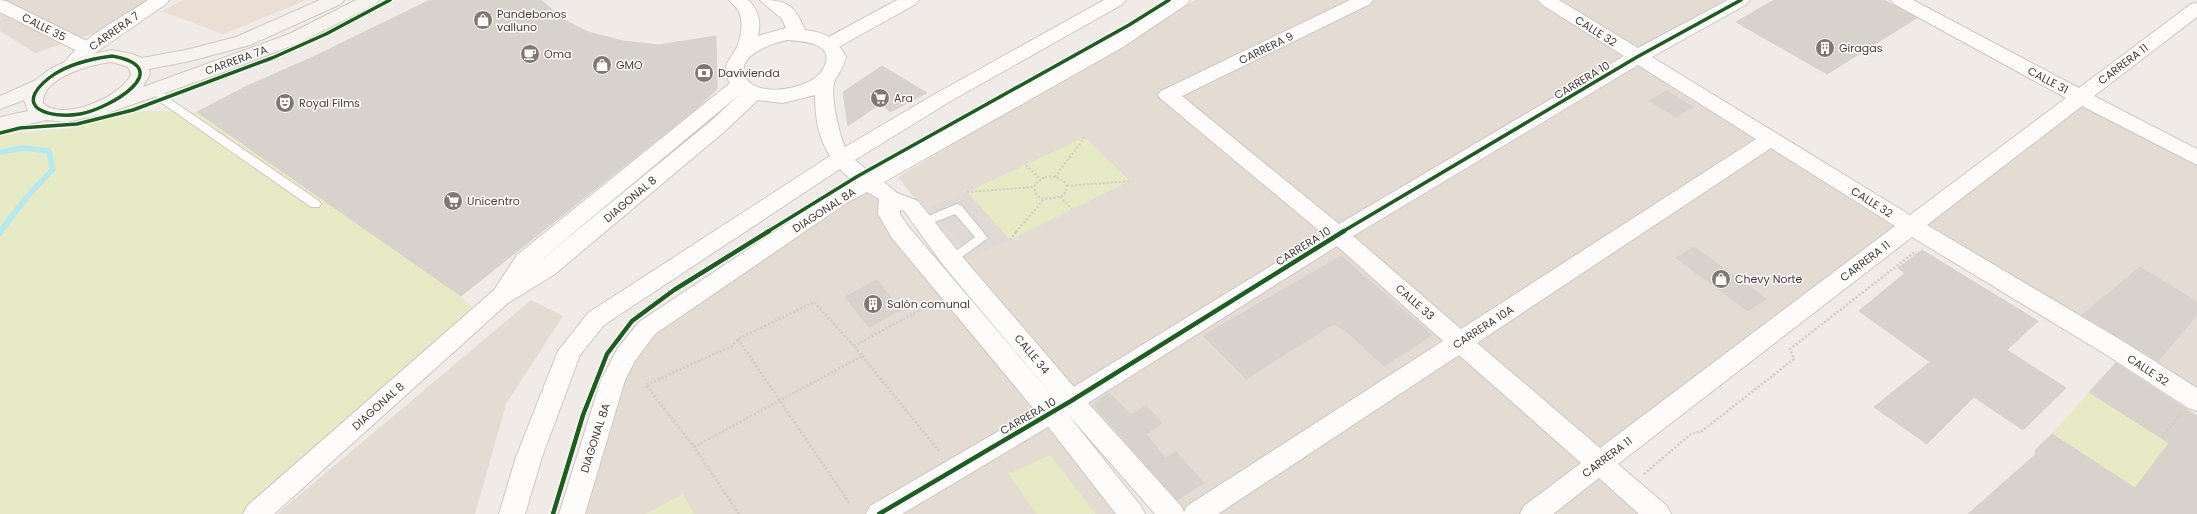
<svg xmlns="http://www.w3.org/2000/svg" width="2197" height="514" viewBox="0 0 2197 514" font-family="Poppins,sans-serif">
	<rect width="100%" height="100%" fill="#f0ebe6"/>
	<g fill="#e4dbd3">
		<path d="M0 0H154L92 34 35 53 0 31Z"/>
		<path d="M1195 0H1741L1638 57 1910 226 2080 97 2197 158V401L1911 226 1600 463 1658 514H1172L1071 401 898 177Z"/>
		<path d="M867 183 887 194 889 214 1132 514H572L580 486 647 328Z"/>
		<path d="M531 300 563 316 506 404 475 514H277Z"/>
	</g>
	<path fill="#ebdfd5" d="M183 0H307L223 34 161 11Z"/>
	<g fill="#e6eac5">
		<path d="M144 111 197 112 461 296 483 319 258 514H0V137L7 134 66 129Z"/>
		<path d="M1085 137 1130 181 1010 240 967 192Z"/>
		<path d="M2089 392 2170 441 2135 488 2052 434Z"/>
		<path d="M1050 455 1096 514H1037L1008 474Z"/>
		<path d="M683 494 694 514H645Z"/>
	</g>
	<path fill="#dfdad6" d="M967 192 1010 240 970 257 928 208Z"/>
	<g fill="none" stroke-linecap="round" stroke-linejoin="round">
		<path stroke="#b5e8ef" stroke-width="5.5" d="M0 152 24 148 49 151 53 169 26 198 0 232"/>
		<path stroke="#b5e8ef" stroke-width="6" d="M0 233 1 231"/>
	</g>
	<g fill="#d8d2cd" stroke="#d8d1cc">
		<path d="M430 0H541L564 20 588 32 623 41 658 45 716 36 717 89 697 108 461 296 197 112 245 87 313 57Z"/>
		<path d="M1774 0H1884L1917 18 1827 74 1736 22Z"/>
		<path d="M882 66 927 93 890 112 881 103 848 126 843 92Z"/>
		<path d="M1667 91 1693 107 1676 117 1650 101Z"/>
		<path d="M1694 247 1766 299 1748 311 1676 258Z"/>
		<path d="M1922 250 2038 321 2007 350 2066 388 2023 430 1974 397 1927 444 1874 407 1930 362 1859 311 1905 273 1898 268Z"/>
		<path d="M1341 256 1432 335 1384 366 1346 331 1333 324 1246 379 1203 336Z"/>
		<path d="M2140 267 2197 302V315L2158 361 2082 315Z"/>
		<path d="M877 280 901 310 869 327 845 297Z"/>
		<path d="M2116 363 2197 416V514H1968L2037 453 2034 451 2052 434 2135 488 2169 443 2089 392Z"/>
		<path d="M1109 393 1131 415 1146 406 1162 423 1146 434 1165 458 1176 452 1204 483 1177 500 1093 404Z"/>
	</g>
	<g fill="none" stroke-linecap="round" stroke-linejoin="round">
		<g stroke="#ccc7c3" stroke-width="2">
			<g id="service">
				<path d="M157 85 161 86 167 97 319 201 321 204 319 207H311L159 101 152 88Z"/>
				<path d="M957 204 961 205 988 238 952 264 946 260 948 257 975 237 955 214 923 227 917 223 919 220Z"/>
			</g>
		</g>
		<g stroke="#ccc7c3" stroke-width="2">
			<g id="minor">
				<path d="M0 0 6 1 95 45 97 49 95 53 88 55 81 53 0 12Z"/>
				<path d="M897 0H919L916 4 837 48 830 50 823 48 821 44 823 40Z"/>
				<path d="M1350 0H1373L1370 4 1182 96 1339 224 1624 56 1541 4 1538 0H1559L1638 48 1728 0H1750L1747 4 1652 57 1910 215 2066 98 1894 4 1891 0H1913L2079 88 2191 4 2197 3V17L2094 96 2197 149V165L2082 106 1927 225 2121 340 2197 388V411L2188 408 2105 354 1912 237 1618 464 1667 506 1671 514H1639L1599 478 1553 514H1520L1524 506 1581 463 1459 355 1218 514H1183L1187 506 1443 341 1337 246 1080 408 902 514H866L870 506 1062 394 1323 234 1161 99 1158 95 1161 91ZM1638 65 1756 139 1461 329 1353 236ZM1771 148 1895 226 1600 448 1477 343Z"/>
			</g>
		</g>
		<g stroke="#ccc7c3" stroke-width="2">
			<g id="tertiary">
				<path d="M148 0H169L166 4 95 53 78 70 71 72 64 70 62 66C79 39 121 18 148 0Z"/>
				<path d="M729 0H748C759 10 761 22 758 36L786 28 782 19 760 0C788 0 794 5 805 30 827 33 836 38 846 57 843 68 840 71 835 80 829 92 839 134 845 147L935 94 1104 0H1126L1123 4 949 102 855 160 869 172 1109 39 1169 0H1190L1187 4 1123 47 884 182 897 193 918 201 960 254 1080 394 1181 506 1185 514H1155L1065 411 1141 506 1145 514H1116L1043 420 892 238 878 214 879 199 867 192 848 202 655 334 635 361 625 380 585 514H559L601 380 618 348 639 322 834 192 852 181 840 169 604 325 580 355 542 457 525 514H499L516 457 558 351 588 313 830 156C818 138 815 116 815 95L783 103 758 100 725 131 555 274 508 303 274 514H243L247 506 494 290 517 255 730 83C720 68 729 61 736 49 741 39 744 22 739 12 737 7 732 4 729 0ZM787 40C800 41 831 42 826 62 824 69 821 73 816 77 801 90 757 97 746 78 733 56 773 43 787 40ZM740 94 711 121 536 264ZM900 210 904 211 944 266 1052 395 908 226 900 214Z"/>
			</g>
		</g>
		<g stroke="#d1c7be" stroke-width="2">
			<path id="secondary" d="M320 0H344L341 4 250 45 190 61 149 69 150 74 143 87 289 34 356 0H379L376 4 301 42 224 72 105 114 66 122 46 120 0 131V117L28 111 24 100 0 109V96L34 81 50 69 73 58 112 50 132 54 142 58 190 49 236 37ZM112 62 128 67 131 74C123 96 62 123 43 103 42 77 92 64 112 62Z"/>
		</g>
		<g stroke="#d0ccc9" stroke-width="2" stroke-dasharray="2 2" stroke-linecap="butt">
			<path d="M1026 165 1040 179"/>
			<path d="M1045 177C1054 176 1062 177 1067 186L1064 195C1053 199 1032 204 1035 184Z"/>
			<path d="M1055 177 1085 137"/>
			<path d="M1067 186 1130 181"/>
			<path d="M967 192 1034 187"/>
			<path d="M1060 197 1072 209"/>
			<path d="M1016 232 1044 199"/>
		</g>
		<g stroke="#d0ccc9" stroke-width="2.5" stroke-dasharray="2 2" stroke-linecap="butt">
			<path d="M1010 240 1017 231"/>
			<path d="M738 339 850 504"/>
			<path d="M854 346 933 303"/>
			<path d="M2162 437 2180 414"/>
			<path d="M694 447 862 356"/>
			<path d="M1644 474 1691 434 1702 431 1794 359 1790 349 1916 251"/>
			<path d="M739 514 694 447 646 385 732 346 738 339 814 302 854 346 939 451"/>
		</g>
		<use href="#service" fill="#fdfcfb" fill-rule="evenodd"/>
		<use href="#minor" fill="#fdfcfb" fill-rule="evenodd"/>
		<use href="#tertiary" fill="#fdfcfb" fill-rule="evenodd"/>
		<use href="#secondary" fill="#f6f2ed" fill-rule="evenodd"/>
		<g stroke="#fff" stroke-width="5.5">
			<g id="cycleway-far1">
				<path d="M112 56C179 68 109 109 80 114 50 119 11 108 49 78 67 64 90 59 112 56Z"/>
				<path d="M0 133 20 128 77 124 133 110 272 58 326 34 390 0"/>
				<path d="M767 232 858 176 1129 25 1169 0"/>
				<path d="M1342 232 1637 57 1741 0"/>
			</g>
		</g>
		<g stroke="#fff" stroke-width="7">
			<g id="cycleway">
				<path d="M553 514 583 415 607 354 632 321 674 290 769 231"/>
				<path d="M879 514 1071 401 1344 231"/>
			</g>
		</g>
		<use href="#cycleway-far1" stroke="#1b5e20" stroke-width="3.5"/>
		<use href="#cycleway" stroke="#1b5e20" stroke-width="4.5"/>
	</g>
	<defs>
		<g id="shop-disc" transform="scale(1)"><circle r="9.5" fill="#817772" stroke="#fff"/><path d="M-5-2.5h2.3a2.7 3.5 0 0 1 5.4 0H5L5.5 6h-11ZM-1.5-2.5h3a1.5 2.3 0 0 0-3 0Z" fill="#fff"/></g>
		<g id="building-disc" transform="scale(1)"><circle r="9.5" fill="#817772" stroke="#fff"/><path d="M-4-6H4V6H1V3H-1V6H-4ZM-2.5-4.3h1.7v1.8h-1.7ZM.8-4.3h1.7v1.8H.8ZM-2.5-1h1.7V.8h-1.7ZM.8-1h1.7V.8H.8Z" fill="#fff"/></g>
		<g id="cafe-disc" transform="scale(1)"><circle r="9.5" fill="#817772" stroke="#fff"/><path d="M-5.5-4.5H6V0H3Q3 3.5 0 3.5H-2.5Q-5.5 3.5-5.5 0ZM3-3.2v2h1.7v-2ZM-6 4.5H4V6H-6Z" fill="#fff"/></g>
		<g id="bank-disc" transform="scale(1)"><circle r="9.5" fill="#817772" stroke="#fff"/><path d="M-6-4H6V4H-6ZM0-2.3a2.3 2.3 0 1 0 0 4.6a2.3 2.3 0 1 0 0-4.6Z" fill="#fff"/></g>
		<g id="supermarket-disc" transform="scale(1)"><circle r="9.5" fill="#817772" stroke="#fff"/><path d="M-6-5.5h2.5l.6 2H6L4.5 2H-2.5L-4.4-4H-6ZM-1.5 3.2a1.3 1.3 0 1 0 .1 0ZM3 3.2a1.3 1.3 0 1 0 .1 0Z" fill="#fff"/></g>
		<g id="theatre-disc" transform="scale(1)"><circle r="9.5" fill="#817772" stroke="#fff"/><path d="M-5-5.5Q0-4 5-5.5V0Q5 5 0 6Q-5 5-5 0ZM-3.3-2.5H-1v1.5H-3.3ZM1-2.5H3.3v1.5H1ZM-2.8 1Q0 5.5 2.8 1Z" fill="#fff"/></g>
	</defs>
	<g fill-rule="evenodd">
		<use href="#shop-disc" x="483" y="20"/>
		<use href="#building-disc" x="1825" y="48"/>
		<use href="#cafe-disc" x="530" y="54"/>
		<use href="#shop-disc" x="602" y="65"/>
		<use href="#bank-disc" x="704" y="73"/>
		<use href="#supermarket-disc" x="880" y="98"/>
		<use href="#theatre-disc" x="285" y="103"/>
		<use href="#supermarket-disc" x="453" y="201"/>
		<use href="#shop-disc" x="1721" y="279"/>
		<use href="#building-disc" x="873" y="304"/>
	</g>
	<g text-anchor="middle" stroke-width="3" stroke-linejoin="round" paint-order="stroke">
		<g font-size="11" fill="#453933" stroke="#fff" text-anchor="start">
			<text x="497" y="18">Pandebonos<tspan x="497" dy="13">valluno</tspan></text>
			<text x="1839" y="52">Giragas</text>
			<text x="544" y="58">Oma</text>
			<text x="616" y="69">GMO</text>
			<text x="718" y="77">Davivienda</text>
			<text x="894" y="102">Ara</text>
			<text x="299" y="107">Royal Films</text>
			<text x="467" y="205">Unicentro</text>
			<text x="1735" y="283">Chevy Norte</text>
			<text x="887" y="308">Salón comunal</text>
		</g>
		<g font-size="11" fill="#453933" stroke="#fff">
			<text transform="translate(44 27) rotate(27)" y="4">CALLE 35</text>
			<text transform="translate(114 31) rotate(-35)" y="4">CARRERA 7</text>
			<text transform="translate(1596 31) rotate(32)" y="4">CALLE 32</text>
			<text transform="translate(1266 48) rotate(-26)" y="4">CARRERA 9</text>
			<text transform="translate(236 60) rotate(-20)" y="4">CARRERA 7A</text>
			<text transform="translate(2123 64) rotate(-37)" y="4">CARRERA 11</text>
			<text transform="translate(1582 80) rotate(-31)" y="4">CARRERA 10</text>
			<text transform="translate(2048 80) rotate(28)" y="4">CALLE 31</text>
			<text transform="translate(630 199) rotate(-40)" y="4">DIAGONAL 8</text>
			<text transform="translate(1872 202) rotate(32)" y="4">CALLE 32</text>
			<text transform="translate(824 210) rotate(-33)" y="4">DIAGONAL 8A</text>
			<text transform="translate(1303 246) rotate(-32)" y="4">CARRERA 10</text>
			<text transform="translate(1865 261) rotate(-37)" y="4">CARRERA 11</text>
			<text transform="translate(1415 302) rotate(41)" y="4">CALLE 33</text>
			<text transform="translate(1483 327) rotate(-33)" y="4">CARRERA 10A</text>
			<text transform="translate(1032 354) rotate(50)" y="4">CALLE 34</text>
			<text transform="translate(2148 370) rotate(33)" y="4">CALLE 32</text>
			<text transform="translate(378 406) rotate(-42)" y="4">DIAGONAL 8</text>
			<text transform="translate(1028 416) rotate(-30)" y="4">CARRERA 10</text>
			<text transform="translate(595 438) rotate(-72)" y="4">DIAGONAL 8A</text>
			<text transform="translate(1607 457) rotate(-37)" y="4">CARRERA 11</text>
		</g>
	</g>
</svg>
